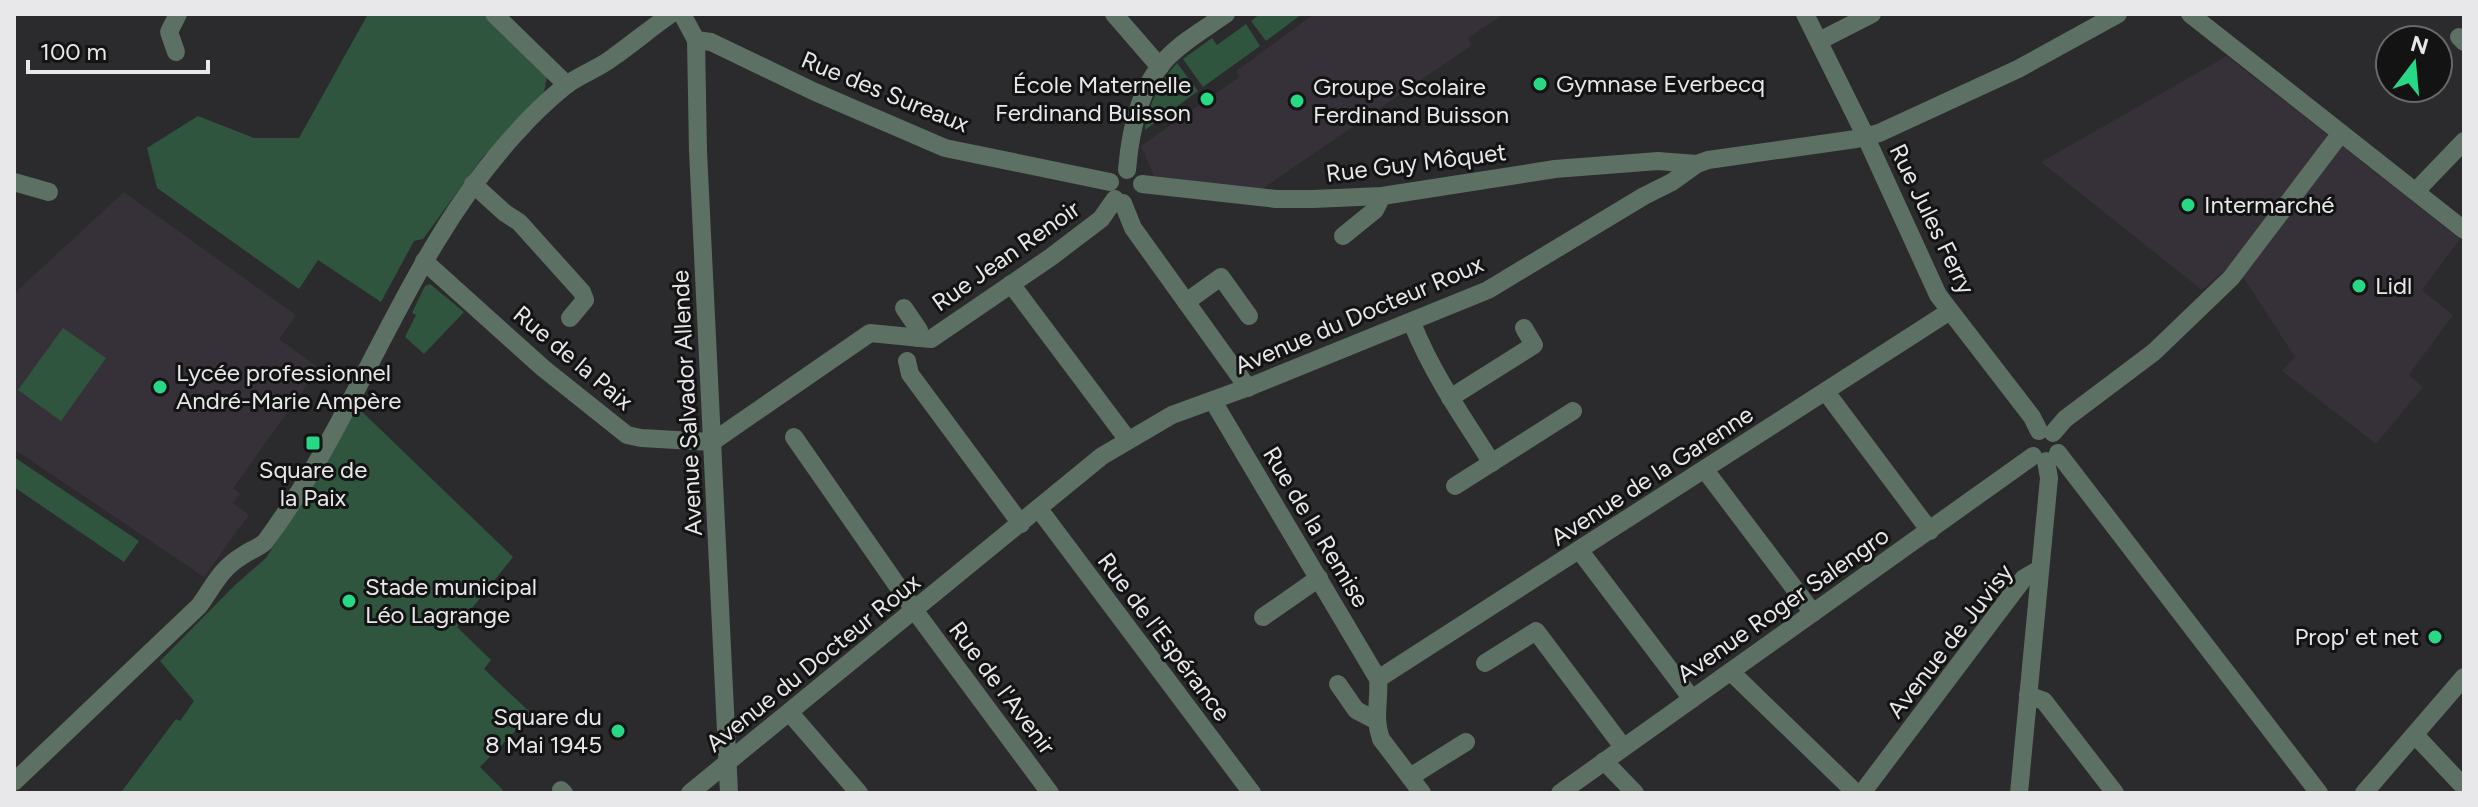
<svg xmlns="http://www.w3.org/2000/svg" width="2478" height="807" viewBox="0 0 2478 807" font-family="Figtree,sans-serif">
	<rect width="100%" height="100%" fill="#2b2a2c"/>
	<g fill="#363139">
		<path d="M1314 14H1504L1468 38 1472 45 1262 189 1154 176 1141 146 1239 77 1236 71Z"/>
		<path d="M2227 56 2460 239 2422 290 2453 315 2409 375 2423 387 2376 444 2282 371 2295 357 2245 280 2228 267 2202 290 2041 162Z"/>
		<path d="M124 192 296 315 279 339 319 368 233 488 240 494 233 503 249 515 204 577 14 449V297L19 289Z"/>
	</g>
	<g fill="#2f553e">
		<path d="M368 14H483L547 77 544 92 482 158 423 239 414 241 381 302 318 260 299 289 157 188 147 148 198 116 254 138H299Z"/>
		<path d="M1260 14H1302L1266 41 1251 21Z"/>
		<path d="M1246 24 1260 46 1203 87 1183 59 1212 38 1217 45Z"/>
		<path d="M1177 63 1198 91 1145 130C1146 108 1162 79 1177 63Z"/>
		<path d="M430 284 464 312 424 354 405 337 416 315 412 313 425 286Z"/>
		<path d="M63 328 106 358 61 421 18 390Z"/>
		<path d="M355 405 513 557 457 627 491 660 484 669 532 714 480 767 503 790 501 793H124L122 791 176 719 180 721 194 701 160 661 235 585 266 558 314 483Z"/>
		<path d="M14 457 139 541 124 562 14 487Z"/>
	</g>
	<g fill="none" stroke-linecap="round" stroke-linejoin="round">
		<g stroke="#5c7063" stroke-width="18">
			<path d="M494 14 567 85"/>
			<path d="M682 14 696 40 698 151 729 793"/>
			<path d="M1114 14 1160 67"/>
			<path d="M1805 14 1863 131 1938 295 2032 417 2039 431"/>
			<path d="M2190 14 2464 230"/>
			<path d="M2459 37 2464 42"/>
			<path d="M696 40 711 42 815 92 945 148 1110 182"/>
			<path d="M1819 41 1872 14"/>
			<path d="M176 52 169 32 178 14"/>
			<path d="M1127 170C1130 132 1139 88 1166 59 1183 41 1206 28 1226 14"/>
			<path d="M14 182 49 192"/>
			<path d="M473 184 505 213 519 222 582 292 585 300 570 318"/>
			<path d="M1142 184 1276 199H1313L1382 196 1555 169 1658 161 1697 164"/>
			<path d="M2416 191 2464 141"/>
			<path d="M1123 203 1133 228 1248 388"/>
			<path d="M1343 236 1375 210 1382 196"/>
			<path d="M424 261 543 368 627 435 641 438 712 442"/>
			<path d="M1011 284 1128 440"/>
			<path d="M1186 302 1221 277 1249 316"/>
			<path d="M904 308 919 330 918 338"/>
			<path d="M1412 323C1432 373 1463 418 1492 463"/>
			<path d="M907 361 910 374 1021 524"/>
			<path d="M1826 392 1930 531"/>
			<path d="M1450 398 1534 345 1524 328"/>
			<path d="M1213 401 1378 679C1380 701 1373 717 1381 739L1422 793"/>
			<path d="M2053 433 2065 419 2154 352 2231 278 2341 133"/>
			<path d="M794 437 915 611 1050 793"/>
			<path d="M712 442 870 333 931 339 1051 257 1101 219 1115 199"/>
			<path d="M2058 453 2319 793"/>
			<path d="M1705 470 1813 613"/>
			<path d="M1455 486 1573 411"/>
			<path d="M1039 509 1252 793"/>
			<path d="M1580 551 1692 699"/>
			<path d="M1263 617 1319 578"/>
			<path d="M1485 663 1536 631 1623 747"/>
			<path d="M1731 672 1856 793"/>
			<path d="M1378 679 1950 311"/>
			<path d="M1338 684 1356 710 1375 720"/>
			<path d="M2028 695 2044 701 2115 793"/>
			<path d="M790 713 859 793"/>
			<path d="M2415 735 2464 787"/>
			<path d="M1604 761 1635 793"/>
			<path d="M1410 777 1466 742"/>
			<path d="M14 782 199 606C213 587 220 569 242 556 250 550 257 549 265 542 361 413 406 252 517 132 531 116 548 100 565 86 579 75 598 69 612 58 632 44 651 28 671 14"/>
			<path d="M561 790 564 793"/>
			<path d="M690 793 1102 456 1172 415 1254 385 1488 290 1644 196 1672 182 1697 164 1708 160 1856 139 1879 133 2018 69 2118 14"/>
			<path d="M1560 793 2033 456"/>
			<path d="M1862 793 2024 578 2040 569"/>
			<path d="M2019 793 2049 478 2046 461"/>
			<path d="M2364 793 2464 677"/>
		</g>
	</g>
	<g fill="#27d885" stroke="#131314" stroke-width="3">
		<circle cx="1540" cy="84" r="8"/>
		<circle cx="1207" cy="99" r="8"/>
		<circle cx="1297" cy="101" r="8"/>
		<circle cx="2188" cy="205" r="8"/>
		<circle cx="2359" cy="286" r="8"/>
		<circle cx="160" cy="387" r="8"/>
		<rect x="305" y="435" width="16" height="16" rx="4"/>
		<circle cx="349" cy="601" r="8"/>
		<circle cx="2435" cy="637" r="8"/>
		<circle cx="618" cy="731" r="8"/>
	</g>
	<g text-anchor="middle" stroke-width="6" stroke-linejoin="round" paint-order="stroke">
		<g font-size="24" fill="#e8e7e9" stroke="#131314" text-anchor="start">
			<text x="1556" y="92">Gymnase Everbecq</text>
			<text x="1191" y="93" text-anchor="end">École Maternelle<tspan x="1191" dy="28">Ferdinand Buisson</tspan></text>
			<text x="1313" y="95">Groupe Scolaire<tspan x="1313" dy="28">Ferdinand Buisson</tspan></text>
			<text x="2204" y="213">Intermarché</text>
			<text x="2375" y="294">Lidl</text>
			<text x="176" y="381">Lycée professionnel<tspan x="176" dy="28">André-Marie Ampère</tspan></text>
			<text x="313" y="478" text-anchor="middle">Square de<tspan x="313" dy="28">la Paix</tspan></text>
			<text x="365" y="595">Stade municipal<tspan x="365" dy="28">Léo Lagrange</tspan></text>
			<text x="2419" y="645" text-anchor="end">Prop' et net</text>
			<text x="602" y="725" text-anchor="end">Square du<tspan x="602" dy="28">8 Mai 1945</tspan></text>
		</g>
		<g font-size="24" fill="#e8e7e9" stroke="#131314">
			<text transform="translate(885 92) rotate(22)" y="8">Rue des Sureaux</text>
			<text transform="translate(1416 163) rotate(-7)" y="8">Rue Guy Môquet</text>
			<text transform="translate(1932 219) rotate(64)" y="8">Rue Jules Ferry</text>
			<text transform="translate(1006 256) rotate(-35)" y="8">Rue Jean Renoir</text>
			<text transform="translate(1359 315) rotate(-23)" y="8">Avenue du Docteur Roux</text>
			<text transform="translate(573 358) rotate(40)" y="8">Rue de la Paix</text>
			<text transform="translate(687 403) rotate(-93)" y="8">Avenue Salvador Allende</text>
			<text transform="translate(1652 476) rotate(-33)" y="8">Avenue de la Garenne</text>
			<text transform="translate(1316 527) rotate(59)" y="8">Rue de la Remise</text>
			<text transform="translate(1783 605) rotate(-35)" y="8">Avenue Roger Salengro</text>
			<text transform="translate(1164 637) rotate(53)" y="8">Rue de l'Espérance</text>
			<text transform="translate(1950 641) rotate(-52)" y="8">Avenue de Juvisy</text>
			<text transform="translate(813 663) rotate(-39)" y="8">Avenue du Docteur Roux</text>
			<text transform="translate(1002 688) rotate(53)" y="8">Rue de l'Avenir</text>
		</g>
	</g>
	<rect width="2478" height="807" fill="none" stroke="#e8e7e9" stroke-width="32"/>
	<g transform="translate(2414 64) rotate(16)"><circle r="38" fill="#131314" stroke="#686869" stroke-width="2"/>
	<path d="M0-6L14 30L0 20L-14 30Z" fill="#27d885"/>
	<text y="-12" font-size="22" font-weight="bold" text-anchor="middle" fill="#e8e7e9">N</text>
	</g>
	<path d="M28 60v12h180v-12" fill="none" stroke="#e8e7e9" stroke-width="4"/>
	<text x="40" y="60" font-size="24" fill="#e8e7e9" stroke="#131314" stroke-width="6" paint-order="stroke">100 m</text>
</svg>
